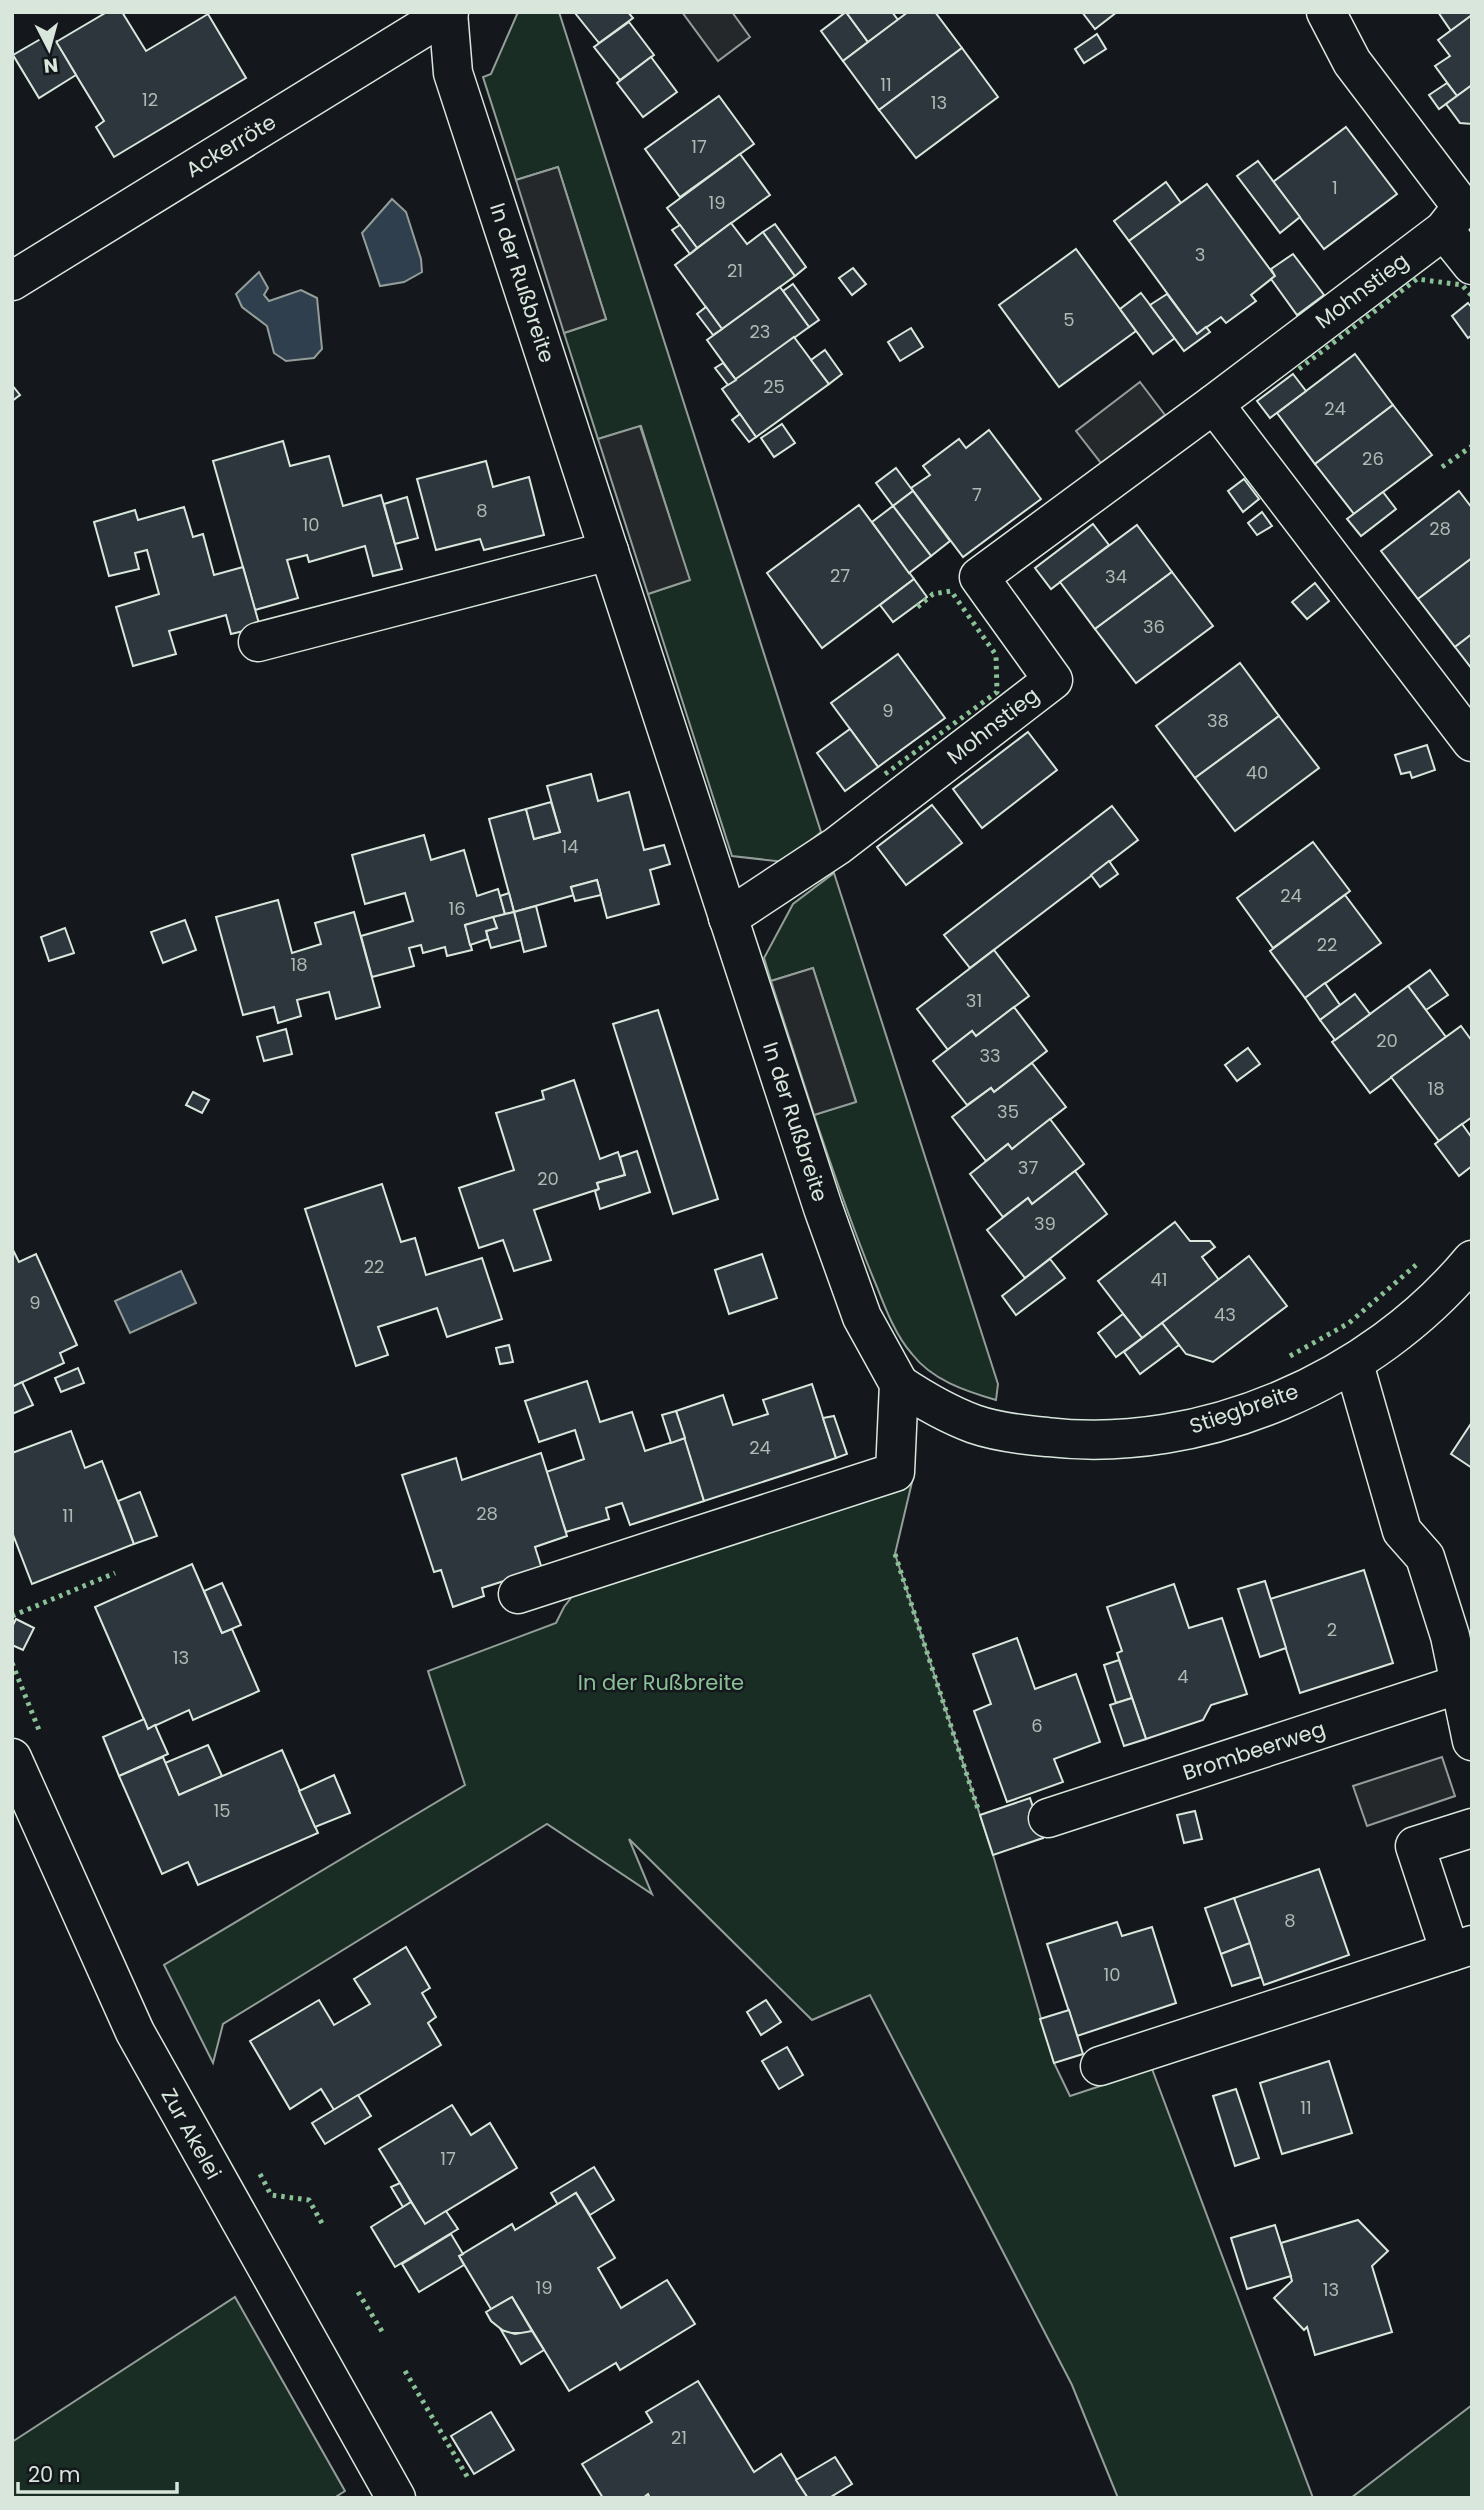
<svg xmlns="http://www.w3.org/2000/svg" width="1484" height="2510" viewBox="0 0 1484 2510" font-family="Poppins,sans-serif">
	<rect width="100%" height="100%" fill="#14181c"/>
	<g fill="#1a2d24" stroke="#939e99" stroke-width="2">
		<path d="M518 12H559L821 832 785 862 732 856 648 594 689 580 641 426 598 439 564 333 606 319 558 167 516 180 483 77 491 74Z"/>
		<path d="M834 873 998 1384 996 1400C965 1391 932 1380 912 1354 896 1336 886 1310 877 1287 853 1231 834 1173 814 1115L856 1101 813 968 771 981 764 958 793 904Z"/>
		<path d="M912 1482 895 1554 993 1855 1054 2063 1070 2096 1152 2069 1313 2498H1118L1072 2385 870 1995 812 2020 629 1839 652 1894 547 1824 223 2024 213 2063 164 1965 465 1785 428 1671 556 1623 564 1607 577 1590Z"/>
		<path d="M235 2297 345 2491 334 2498H12V2442Z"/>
		<path d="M1472 2405V2498H1351Z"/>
	</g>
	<g fill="#24282b" stroke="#939e99" stroke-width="2">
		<path d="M682 12H732L750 37 718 61Z"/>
		<path d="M558 167 606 319 564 333 516 180Z"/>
		<path d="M1140 382 1165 415 1101 463 1076 431Z"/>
		<path d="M640 426 690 580 648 594 598 439Z"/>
		<path d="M813 968 856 1102 814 1115 771 981Z"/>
		<path d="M1442 1757 1455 1796 1367 1826 1353 1786Z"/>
	</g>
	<g fill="#2f3f4d" stroke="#939e99" stroke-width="2">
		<path d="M392 199 406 212 421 259 422 272 404 282 380 286 362 233Z"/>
		<path d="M259 272 268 288 264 295 269 301 301 290 317 298 322 349 314 358 286 361 274 353 267 326 242 307 236 294Z"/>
		<path d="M181 1271 196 1303 130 1333 115 1301Z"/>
	</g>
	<g fill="#2c363c" stroke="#d8e6dc" stroke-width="2">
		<path d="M107 12H122L146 51 208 14 246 78 114 157 96 127 104 121 56 42Z"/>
		<path d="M628 12 633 18 599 43 575 13Z"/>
		<path d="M846 12 868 42 843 61 821 31Z"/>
		<path d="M846 12H892L898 20 868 42Z"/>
		<path d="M908 12H935L962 48 879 110 843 61Z"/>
		<path d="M1082 12H1117L1095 29Z"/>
		<path d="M1438 12H1472V15L1451 31Z"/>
		<path d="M1472 15V85L1457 96 1435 66 1450 56 1438 40Z"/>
		<path d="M629 22 654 55 620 80 594 47Z"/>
		<path d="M51 33 76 75 39 98 13 55Z"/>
		<path d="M1097 34 1106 49 1084 63 1075 49Z"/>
		<path d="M962 48 998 97 916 158 879 110Z"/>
		<path d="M651 57 677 92 643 117 617 83Z"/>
		<path d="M1447 83 1457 96 1439 109 1429 95Z"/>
		<path d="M1472 85V124L1460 123 1446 104Z"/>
		<path d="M719 96 754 144 680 197 645 149Z"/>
		<path d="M1346 127 1397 194 1324 249 1273 182Z"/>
		<path d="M740 154 770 195 697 248 667 208Z"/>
		<path d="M1258 161 1300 217 1280 233 1237 176Z"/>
		<path d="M1166 182 1181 203 1129 241 1114 221Z"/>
		<path d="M1207 184 1275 276 1251 295 1256 301 1226 323 1221 317 1197 334 1129 241Z"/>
		<path d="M731 223 747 244 763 232 795 276 722 329 675 265Z"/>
		<path d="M775 224 806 267 795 276 763 232Z"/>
		<path d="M680 225 697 248 690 254 672 230Z"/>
		<path d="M1076 249 1136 331 1059 387 999 305Z"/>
		<path d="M1293 254 1324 295 1297 315 1271 279 1275 276 1271 269Z"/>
		<path d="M853 268 866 284 852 295 839 278Z"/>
		<path d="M793 284 819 320 809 327 783 291Z"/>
		<path d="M780 287 809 327 736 380 707 340Z"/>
		<path d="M1141 293 1175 338 1153 354 1120 309Z"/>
		<path d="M1167 294 1197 334 1206 327 1210 332 1184 351 1150 305Z"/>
		<path d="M1468 303 1472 308V335L1468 338 1452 316Z"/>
		<path d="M706 307 722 329 713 335 697 314Z"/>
		<path d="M911 328 923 347 900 361 888 342Z"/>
		<path d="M794 337 829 384 756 437 722 389Z"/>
		<path d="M825 350 842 374 829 384 811 360Z"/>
		<path d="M1355 354 1393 405 1315 464 1277 413Z"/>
		<path d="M723 363 736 380 728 385 715 368Z"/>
		<path d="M1293 374 1306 391 1270 418 1257 401Z"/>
		<path d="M12 385 20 395 12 401Z"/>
		<path d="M1393 405 1432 455 1354 514 1315 464Z"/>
		<path d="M740 414 756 437 749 442 732 420Z"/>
		<path d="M782 424 795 443 774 457 761 438Z"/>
		<path d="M989 430 1041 499 963 557 911 488 930 475 923 466 959 439 966 448Z"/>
		<path d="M283 441 290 466 329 456 343 506 381 495 402 569 373 576 365 546 309 562 307 555 287 560 298 598 255 610 213 461Z"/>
		<path d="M486 461 493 487 529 477 544 535 484 550 480 539 436 550 417 479Z"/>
		<path d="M896 468 913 491 893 506 876 483Z"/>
		<path d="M1244 479 1259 499 1243 512 1228 491Z"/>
		<path d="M913 491 950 541 931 556 893 506Z"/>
		<path d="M1459 491 1472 508V558L1418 599 1381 551Z"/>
		<path d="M1383 492 1396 509 1361 536 1347 519Z"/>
		<path d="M407 497 418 538 395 544 384 504Z"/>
		<path d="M859 505 914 579 822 648 767 573Z"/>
		<path d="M893 506 931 556 909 573 872 522Z"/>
		<path d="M184 507 193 537 203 534 214 575 243 567 260 627 231 634 226 615 169 631 176 654 133 666 116 607 159 594 147 550 135 553 139 569 109 576 94 522 135 510 138 520Z"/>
		<path d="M1262 512 1272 526 1257 535 1248 523Z"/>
		<path d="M1093 524 1109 545 1051 589 1035 568Z"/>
		<path d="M1137 525 1172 572 1095 629 1060 582Z"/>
		<path d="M1472 558V634L1455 647 1418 599Z"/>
		<path d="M1172 572 1213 626 1136 683 1095 629Z"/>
		<path d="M914 579 927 597 893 622 880 605Z"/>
		<path d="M1315 583 1329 601 1307 619 1292 602Z"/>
		<path d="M1472 634V669L1455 647Z"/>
		<path d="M898 654 945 718 878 767 831 703Z"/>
		<path d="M1240 663 1279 716 1195 778 1156 726Z"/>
		<path d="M1279 716 1319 768 1235 831 1195 778Z"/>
		<path d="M850 729 878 767 845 791 817 753Z"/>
		<path d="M1028 732 1057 770 982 828 953 789Z"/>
		<path d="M1427 745 1435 770 1412 778 1410 772 1401 774 1395 755Z"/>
		<path d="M591 774 598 801 629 792 644 850 664 845 670 864 650 870 659 904 607 918 597 880 571 887 574 895 514 912 489 819 526 809 534 839 560 832 547 786Z"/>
		<path d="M551 802 560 832 534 839 526 809Z"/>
		<path d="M932 805 962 843 906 885 877 847Z"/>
		<path d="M1112 806 1138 840 970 968 944 935Z"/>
		<path d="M424 835 431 860 464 850 477 896 498 889 505 914 465 925 472 950 447 956 445 947 423 953 421 945 409 948 414 966 372 977 361 936 413 921 405 893 365 904 352 855Z"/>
		<path d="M1313 842 1350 891 1273 948 1237 898Z"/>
		<path d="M1109 861 1118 874 1100 887 1091 875Z"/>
		<path d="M597 880 601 895 575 901 571 887Z"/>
		<path d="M509 893 514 912 505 914 500 896Z"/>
		<path d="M1345 895 1381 943 1305 998 1270 951Z"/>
		<path d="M278 900 292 953 321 944 315 923 354 912 380 1007 336 1019 329 992 297 1000 301 1016 278 1023 274 1007 243 1015 216 917Z"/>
		<path d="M536 906 546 946 524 952 514 912Z"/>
		<path d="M514 912 521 940 491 948 486 931 497 928 493 917Z"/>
		<path d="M493 917 497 928 486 931 488 939 470 945 465 925Z"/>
		<path d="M185 920 196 950 163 963 151 932Z"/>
		<path d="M65 928 74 953 49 961 41 937Z"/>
		<path d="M994 950 1029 996 976 1036 972 1031 948 1050 917 1009Z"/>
		<path d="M1430 970 1448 995 1426 1010 1408 986Z"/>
		<path d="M1325 983 1340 1005 1320 1020 1305 998Z"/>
		<path d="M1408 986 1446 1037 1370 1093 1332 1042Z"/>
		<path d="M1355 994 1370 1014 1335 1040 1320 1020Z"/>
		<path d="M1014 1007 1047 1051 994 1092 991 1088 967 1105 933 1061 972 1031 976 1036Z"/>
		<path d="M658 1010 718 1199 673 1214 613 1024Z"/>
		<path d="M1461 1026 1472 1041V1117L1439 1141 1391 1077Z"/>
		<path d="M286 1029 292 1054 264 1061 257 1037Z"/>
		<path d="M1248 1048 1260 1064 1237 1081 1225 1065Z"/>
		<path d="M1032 1063 1066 1107 1012 1149 1008 1144 986 1161 952 1117 991 1088 994 1092Z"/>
		<path d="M574 1080 600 1159 618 1152 625 1175 597 1183 599 1189 534 1210 551 1260 514 1271 503 1240 479 1248 459 1188 514 1170 496 1113 544 1099 542 1091Z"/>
		<path d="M193 1092 209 1100 202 1113 186 1105Z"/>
		<path d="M1050 1119 1084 1164 1032 1204 1028 1198 1003 1217 970 1174 1008 1144 1012 1149Z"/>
		<path d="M1462 1124 1472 1138V1166L1459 1176 1435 1144Z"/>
		<path d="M637 1151 650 1192 600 1209 595 1191 599 1189 597 1183 625 1175 620 1157Z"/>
		<path d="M1075 1171 1107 1214 1025 1278 987 1230 1028 1198 1032 1204Z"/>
		<path d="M382 1184 401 1242 415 1238 426 1275 482 1258 502 1319 447 1337 437 1308 378 1327 388 1355 356 1366 305 1209Z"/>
		<path d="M1175 1222 1190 1241H1210L1215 1247 1202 1257 1219 1280 1142 1338 1098 1281Z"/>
		<path d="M12 1248 19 1262 36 1254 77 1345 60 1353 64 1363 12 1387Z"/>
		<path d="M762 1254 777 1298 729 1314 715 1270Z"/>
		<path d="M1249 1256 1287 1306 1213 1362 1186 1354 1162 1323Z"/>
		<path d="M1050 1259 1065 1278 1016 1315 1002 1296Z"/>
		<path d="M1123 1314 1142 1338 1116 1357 1098 1333Z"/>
		<path d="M1162 1323 1179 1345 1140 1374 1124 1352Z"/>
		<path d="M509 1345 513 1362 500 1364 496 1348Z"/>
		<path d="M78 1368 84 1383 61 1392 55 1378Z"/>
		<path d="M587 1381 600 1422 632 1412 645 1451 685 1438 704 1501 630 1525 622 1503 606 1508 609 1519 566 1532 546 1472 584 1459 575 1430 539 1442 525 1401Z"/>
		<path d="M22 1382 33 1405 12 1414V1387Z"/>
		<path d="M812 1384 836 1458 704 1501 676 1411 723 1395 733 1425 768 1414 763 1400Z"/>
		<path d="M676 1411 685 1438 671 1443 662 1415Z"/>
		<path d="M834 1416 847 1454 836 1458 823 1418Z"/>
		<path d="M1472 1422V1468L1451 1454Z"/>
		<path d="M71 1431 85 1468 102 1461 134 1544 32 1584 12 1532V1453Z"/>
		<path d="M541 1453 567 1536 535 1547 542 1569 482 1588 484 1596 453 1607 441 1570 434 1572 402 1475 456 1458 462 1480Z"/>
		<path d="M140 1492 157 1536 134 1544 118 1501Z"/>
		<path d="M192 1564 222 1633 232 1629 259 1691 193 1720 189 1710 148 1729 95 1607Z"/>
		<path d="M1364 1570 1393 1663 1300 1693 1270 1599Z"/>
		<path d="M1265 1581 1286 1648 1260 1657 1238 1589Z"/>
		<path d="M222 1583 241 1625 222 1633 204 1591Z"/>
		<path d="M1174 1584 1189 1628 1222 1618 1247 1694 1211 1705 1203 1720 1146 1739 1117 1653 1122 1651 1107 1607Z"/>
		<path d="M16 1619 34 1628 23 1650 12 1645V1627Z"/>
		<path d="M1017 1638 1035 1689 1076 1674 1100 1742 1054 1759 1063 1782 1007 1802 974 1711 991 1704 973 1654Z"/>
		<path d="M1119 1660 1132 1698 1116 1703 1104 1665Z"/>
		<path d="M1132 1698 1146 1739 1124 1746 1110 1705Z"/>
		<path d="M144 1719 148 1729 155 1725 168 1754 119 1776 103 1737Z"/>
		<path d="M208 1745 222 1776 179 1795 165 1763Z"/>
		<path d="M282 1750 318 1833 198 1885 188 1862 162 1874 119 1776 163 1757 179 1795Z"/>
		<path d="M334 1775 350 1813 315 1827 299 1791Z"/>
		<path d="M1030 1798 1043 1838 993 1855 980 1815Z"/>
		<path d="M1195 1811 1202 1839 1184 1843 1177 1815Z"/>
		<path d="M1319 1869 1349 1955 1264 1985 1234 1898Z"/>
		<path d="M1234 1898 1250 1943 1221 1954 1205 1908Z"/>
		<path d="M1117 1922 1122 1936 1152 1927 1176 2003 1077 2036 1047 1944Z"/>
		<path d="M1250 1943 1261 1977 1232 1986 1221 1954Z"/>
		<path d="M406 1947 430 1988 422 1993 436 2017 428 2023 441 2045 334 2110 321 2089 290 2109 250 2041 319 2000 334 2025 370 2004 354 1979Z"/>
		<path d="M766 2000 781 2022 761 2035 747 2012Z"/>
		<path d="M1069 2010 1083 2054 1054 2063 1040 2019Z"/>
		<path d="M787 2047 803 2075 779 2089 762 2061Z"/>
		<path d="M1329 2061 1352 2133 1282 2154 1260 2083Z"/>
		<path d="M1236 2089 1259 2158 1235 2166 1213 2096Z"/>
		<path d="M358 2095 371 2116 325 2144 312 2123Z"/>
		<path d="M452 2105 471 2135 490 2123 517 2168 425 2224 379 2149Z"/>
		<path d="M594 2167 614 2200 590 2215 576 2193 558 2205 551 2193Z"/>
		<path d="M400 2183 411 2202 403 2207 391 2187Z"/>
		<path d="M576 2193 615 2258 598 2268 621 2308 667 2280 695 2324 620 2370 616 2363 569 2391 512 2297 491 2309 459 2256 512 2224 515 2230Z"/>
		<path d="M411 2202 425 2224 446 2211 458 2229 395 2267 371 2227Z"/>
		<path d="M1358 2220 1388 2251 1372 2266 1392 2332 1315 2355 1307 2327 1304 2330 1274 2298 1292 2281 1281 2243Z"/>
		<path d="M1275 2225 1291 2276 1247 2289 1231 2238Z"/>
		<path d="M451 2234 463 2254 459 2256 464 2265 419 2292 402 2264Z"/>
		<path d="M512 2297 532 2331 525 2333H506L491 2321 486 2312Z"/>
		<path d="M501 2330 515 2334 532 2331 544 2350 521 2364Z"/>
		<path d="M698 2381 754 2472 781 2454 808 2498H650L648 2494 643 2498H603L582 2464 652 2422 646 2412Z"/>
		<path d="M491 2412 514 2450 474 2474 451 2436Z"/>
		<path d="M835 2457 852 2484 829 2498H808L796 2480Z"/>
	</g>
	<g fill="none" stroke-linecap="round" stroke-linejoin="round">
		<g stroke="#d8e6dc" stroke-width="41">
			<g id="street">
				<path d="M448 12 453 73 823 1208 862 1317 899 1384 895 1472 518 1594"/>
				<path d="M1444 230 1472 265"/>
				<path d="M12 281 449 12"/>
				<path d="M1214 404 1472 742"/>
				<path d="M258 642 609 551"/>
				<path d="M728 918 837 846 1053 680 979 577 1214 404 1444 230 1462 207 1352 62 1326 12"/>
				<path d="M1354 1364 1402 1531 1425 1557 1450 1636 1472 1741"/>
				<path d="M899 1384C923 1400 947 1414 974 1424 997 1432 1023 1435 1047 1437 1203 1455 1373 1380 1472 1260"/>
				<path d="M12 1758 135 2032 396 2498"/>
				<path d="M1048 1818 1460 1684"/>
				<path d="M1450 1952 1415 1846 1472 1828"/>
				<path d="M1100 2066 1472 1945"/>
			</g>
		</g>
		<use href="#street" stroke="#14181c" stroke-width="38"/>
		<g stroke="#8ac095" stroke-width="5" stroke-dasharray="3.5 5" stroke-linecap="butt">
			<path d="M1299 369 1417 279 1462 285 1472 296"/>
			<path d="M1442 467 1472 446"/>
			<path d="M885 774 997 692 996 655 951 591 933 594 914 610"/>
			<path d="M1290 1356 1349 1323 1416 1265"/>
			<path d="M895 1554 978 1809"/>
			<path d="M12 1616 115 1573"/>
			<path d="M12 1663 39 1730"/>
			<path d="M260 2174 271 2195 309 2200 324 2227"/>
			<path d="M358 2292 383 2333"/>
			<path d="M405 2371 468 2478"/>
		</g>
	</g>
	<g text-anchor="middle" stroke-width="5" stroke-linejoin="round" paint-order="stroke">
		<g font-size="18" fill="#adbab4">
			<text x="886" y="91">11</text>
			<text x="150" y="106">12</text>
			<text x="939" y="109">13</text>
			<text x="699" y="153">17</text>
			<text x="1335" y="194">1</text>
			<text x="717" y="209">19</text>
			<text x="1200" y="261">3</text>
			<text x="735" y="277">21</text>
			<text x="1069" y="326">5</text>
			<text x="760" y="338">23</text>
			<text x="774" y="393">25</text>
			<text x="1335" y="415">24</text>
			<text x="1373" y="465">26</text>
			<text x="977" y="501">7</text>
			<text x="482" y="517">8</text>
			<text x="311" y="531">10</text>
			<text x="1440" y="535">28</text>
			<text x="840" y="582">27</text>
			<text x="1116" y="583">34</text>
			<text x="1154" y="633">36</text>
			<text x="888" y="717">9</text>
			<text x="1218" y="727">38</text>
			<text x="1257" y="779">40</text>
			<text x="570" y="853">14</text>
			<text x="1291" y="902">24</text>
			<text x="457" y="915">16</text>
			<text x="1327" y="951">22</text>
			<text x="299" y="971">18</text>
			<text x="974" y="1007">31</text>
			<text x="1387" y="1047">20</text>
			<text x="990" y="1062">33</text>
			<text x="1436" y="1095">18</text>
			<text x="1008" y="1118">35</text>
			<text x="1028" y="1174">37</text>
			<text x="548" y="1185">20</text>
			<text x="1045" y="1230">39</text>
			<text x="374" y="1273">22</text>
			<text x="1159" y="1286">41</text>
			<text x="35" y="1309">9</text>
			<text x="1225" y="1321">43</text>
			<text x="760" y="1454">24</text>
			<text x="487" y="1520">28</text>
			<text x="68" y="1522">11</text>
			<text x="1332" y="1636">2</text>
			<text x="181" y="1664">13</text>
			<text x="1183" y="1683">4</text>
			<text x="1037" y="1732">6</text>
			<text x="222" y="1817">15</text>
			<text x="1290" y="1927">8</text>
			<text x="1112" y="1981">10</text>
			<text x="1306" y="2114">11</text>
			<text x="448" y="2165">17</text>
			<text x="544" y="2294">19</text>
			<text x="1331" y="2296">13</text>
			<text x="679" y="2444">21</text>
		</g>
		<g font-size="21" fill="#d8e6dc" stroke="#14181c">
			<text transform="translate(231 146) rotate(-31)" y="7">Ackerröte</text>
			<text transform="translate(522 283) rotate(72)" y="7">In der Rußbreite</text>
			<text transform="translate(1362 291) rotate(-37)" y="7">Mohnstieg</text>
			<text transform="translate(993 726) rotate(-38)" y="7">Mohnstieg</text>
			<text transform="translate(795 1122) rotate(72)" y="7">In der Rußbreite</text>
			<text transform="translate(1244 1409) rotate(-19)" y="7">Stiegbreite</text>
			<text transform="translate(1254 1751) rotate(-18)" y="7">Brombeerweg</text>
			<text transform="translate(191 2134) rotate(61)" y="7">Zur Akelei</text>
		</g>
		<g font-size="21" fill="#8ac095" stroke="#14181c">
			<text x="661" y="1690">In der Rußbreite</text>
		</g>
	</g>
	<rect width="1484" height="2510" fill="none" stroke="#d8e6dc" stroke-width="28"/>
	<g transform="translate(49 49) rotate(174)" stroke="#14181c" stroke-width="5" paint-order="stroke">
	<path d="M0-5L12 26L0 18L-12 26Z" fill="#d8e6dc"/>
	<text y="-10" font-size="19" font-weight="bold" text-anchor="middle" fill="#d8e6dc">N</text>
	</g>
	<path d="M18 2482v10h159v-10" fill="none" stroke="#d8e6dc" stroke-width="3.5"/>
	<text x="28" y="2482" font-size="21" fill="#d8e6dc" stroke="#14181c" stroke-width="5" paint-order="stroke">20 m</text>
</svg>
